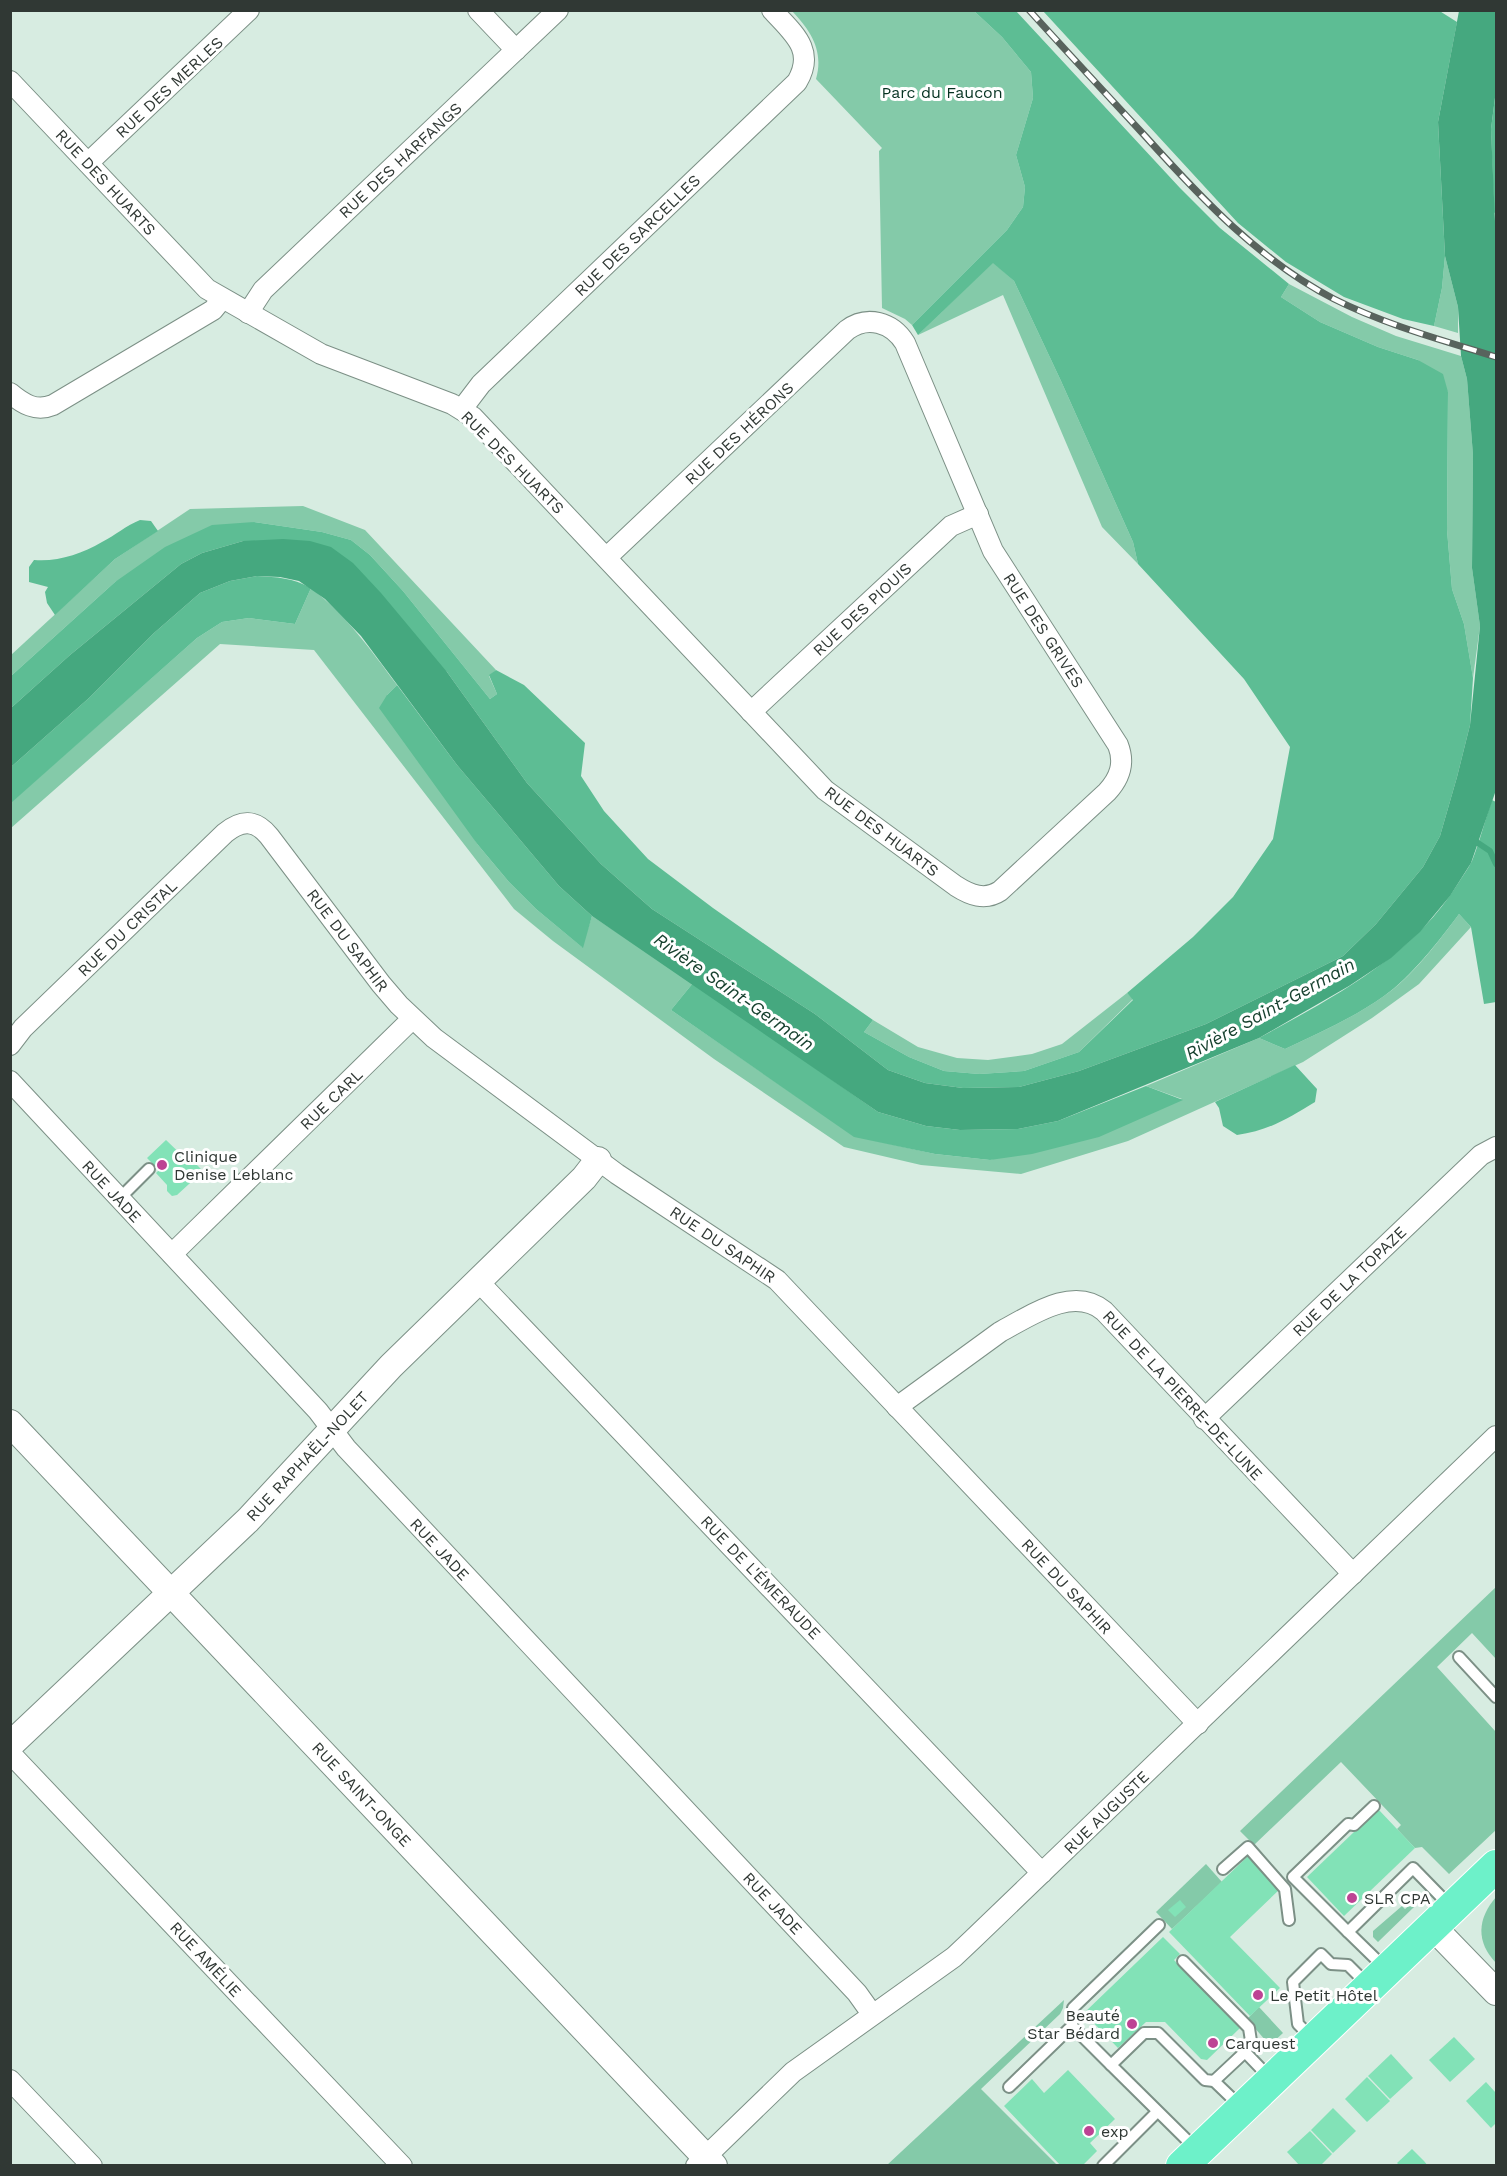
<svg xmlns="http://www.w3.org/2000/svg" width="1507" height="2176" viewBox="0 0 1507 2176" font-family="'Work Sans',sans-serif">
	<rect width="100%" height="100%" fill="#d7ece1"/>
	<g fill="#84caa9">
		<path d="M792 11H974L1002 37 1031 72 1033 98 1016 155 1025 187 1023 207 1007 230 912 325 905 319 882 308 879 151 882 148 816 79C824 51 811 31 792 11Z"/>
		<path d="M1445 256 1458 307V333L1434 326 1442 288Z"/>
		<path d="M993 262 1014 281 1061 381 1133 542 1138 564 1102 527 1003 295 918 335Z"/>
		<path d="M1289 284 1352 317 1396 336 1461 356 1467 379 1473 455 1472 568 1480 626 1473 678 1464 624 1452 589 1447 530 1448 392 1418 360 1378 347 1320 322 1281 297Z"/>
		<path d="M303 506 365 530 496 670 489 676 497 694 490 699 403 591 370 555 351 540 322 532 254 522 115 582 11 676V655L115 559 190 509Z"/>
		<path d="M311 588C346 615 371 650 397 685L387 695 478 845 509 882 536 909 582 947 592 916 693 983 671 1010 854 1136 935 1154 990 1160 1182 1099 1146 1086 1259 1038 1285 1049C1319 1033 1353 1018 1384 996 1412 977 1439 941 1459 914L1471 927 1419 984 1372 1018 1303 1062 1128 1141 1021 1174 921 1165 844 1147 714 1059 553 941 514 909 314 650 220 644 11 828 10 803 197 638 222 622 249 618 295 624Z"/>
		<path d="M1127 993 1133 999 1079 1052 1024 1071 979 1074 944 1071 909 1057 864 1032 873 1020 918 1047 957 1058 988 1060 1032 1054 1062 1044Z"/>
		<path d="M1496 1587V1659L1472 1633 1437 1667 1496 1732V1830L1449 1874 1422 1847 1415 1848 1397 1829 1401 1825 1341 1762 1254 1845 1240 1831Z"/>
		<path d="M1206 1864 1222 1882 1172 1929 1156 1912Z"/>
		<path d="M1496 1897V1963C1476 1942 1477 1919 1496 1897Z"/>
		<path d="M1411 1904 1414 1907 1378 1942 1373 1937V1931L1402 1906 1405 1909Z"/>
		<path d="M1064 2000 1063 2008 1060 2014 981 2089 1057 2165H887Z"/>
		<path d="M1259 2007 1283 2033 1269 2046 1270 2040 1266 2041 1247 2019Z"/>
	</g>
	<g fill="#5dbd94">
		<path d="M1438 10 1457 22 1438 122 1445 256 1442 288 1434 326 1403 319 1344 297 1286 262 1238 223 1043 11Z"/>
		<path d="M974 11H1016L1180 188 1220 228 1289 284 1281 297 1320 322 1378 347 1418 360 1443 374 1448 392 1447 530 1452 589 1464 624 1473 678 1470 725 1457 777 1440 836 1423 867 1376 924 1343 956 1206 1024 1079 1071 1019 1087 963 1088 925 1083 888 1070 815 1014 652 909 601 864 527 783 447 672 243 541 202 553 181 564 70 655 11 708V676L115 582 165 547 212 525 254 522 322 532 351 540 370 555 403 591 490 699 497 694 489 675 496 670 524 685 585 743 581 776 604 811 648 859 713 908 873 1020 864 1032 909 1057 944 1071 979 1074 1024 1071 1079 1052 1133 1000 1127 993 1193 937 1233 897 1273 839 1290 747 1244 679 1138 564 1133 542 1061 381 1014 281 993 263 918 335 912 325 1007 230 1023 207 1025 187 1016 155 1033 98 1031 72 1002 37Z"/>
		<path d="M1496 90V212L1494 213 1491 129Z"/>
		<path d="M140 520 151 521 158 531 115 559 55 615 47 603 45 592 48 587 29 582V567L34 560C58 562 81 554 102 542 116 535 125 526 140 520Z"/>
		<path d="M257 576C277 577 293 578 311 588L295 624 249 618 222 622 197 638 11 803V767L89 698 154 633 200 593 230 581Z"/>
		<path d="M397 685 457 765 559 886 592 916 583 948 536 909 509 882 478 845 379 708 387 695Z"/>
		<path d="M1492 800 1496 802V1002L1484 1004 1471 927 1459 914C1439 941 1411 977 1384 996 1353 1018 1319 1033 1285 1049L1259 1038C1332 998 1412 957 1457 885 1462 877 1468 869 1472 861 1480 841 1485 820 1492 800Z"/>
		<path d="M693 983 878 1112 926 1126 960 1130 1018 1129 1058 1121 1146 1086 1183 1100 1099 1137 1032 1154 990 1160 935 1154 854 1137 671 1010Z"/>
		<path d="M1295 1065 1317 1089 1315 1102C1289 1118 1268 1131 1237 1135L1223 1126 1219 1108 1215 1102Z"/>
	</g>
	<path fill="#45a87f" d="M1459 11H1496V90L1491 129 1496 244V790L1471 863 1450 896 1420 932 1391 958 1349 986 1259 1038 1058 1121 1018 1129 960 1130 926 1126 878 1112 592 916 559 886 457 765 361 636 325 599 299 581 280 577 257 576 230 581 200 593 154 633 89 698 11 767V708L70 655 181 564 202 553 243 541 283 539 310 541 331 547 353 563 381 593 447 672 527 783 601 864 652 909 815 1014 888 1070 925 1083 963 1088 1019 1087 1079 1071 1206 1024 1343 956 1376 924 1423 867 1440 836 1457 777 1470 725 1480 626 1472 568 1473 455 1467 379 1461 356 1458 307 1445 256 1438 122Z"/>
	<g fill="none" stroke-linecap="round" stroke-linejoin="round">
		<path stroke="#45a87f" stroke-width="6" d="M1472 839 1490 851 1496 864"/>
	</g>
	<g fill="#82e2b7">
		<path d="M166 1140 192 1165 196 1164 202 1170 201 1173 177 1195 172 1196 167 1191V1185L156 1173 159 1170 147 1158Z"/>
		<path d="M1378 1809 1415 1848 1344 1916 1307 1877Z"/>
		<path d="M1248 1856 1280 1889 1230 1937 1280 1988 1250 2016 1169 1932Z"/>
		<path d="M1180 1900 1186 1907 1175 1917 1168 1910Z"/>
		<path d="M1163 1937 1180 1954 1174 1960 1240 2028 1207 2060 1201 2059 1165 2022H1146L1118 2048 1084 2013Z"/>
		<path d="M1454 2037 1475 2059 1450 2082 1429 2060Z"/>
		<path d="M1391 2054 1413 2078 1390 2099 1368 2076Z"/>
		<path d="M1068 2070 1115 2119 1090 2143 1097 2151 1082 2166H1061L1004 2106 1032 2079 1044 2093Z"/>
		<path d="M1367 2077 1390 2101 1367 2122 1345 2099Z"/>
		<path d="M1486 2082 1496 2093V2123L1491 2128 1466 2101Z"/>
		<path d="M1333 2108 1356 2131 1333 2153 1311 2130Z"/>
		<path d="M1310 2131 1332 2154 1320 2166H1300L1287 2152Z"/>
		<path d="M1412 2149 1424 2161 1428 2166H1400L1397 2163Z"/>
	</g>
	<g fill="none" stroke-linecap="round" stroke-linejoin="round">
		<g stroke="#7c9086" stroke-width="14">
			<g id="service">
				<path d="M119 1199 149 1169"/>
				<path d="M1459 1657 1496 1697"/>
				<path d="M1223 1869 1248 1847 1285 1889 1289 1920"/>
				<path d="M1348 1932 1293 1877 1348 1824 1354 1825 1374 1806"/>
				<path d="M1183 1961 1249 2028 1251 2041 1245 2052"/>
				<path d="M1386 1969 1348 1932 1353 1927 1413 1868 1450 1906"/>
				<path d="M1072 2026 1073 2008 1159 1925"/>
				<path d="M1311 2037 1298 2024 1293 1982 1321 1954 1331 1964 1348 1965 1369 1986"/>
				<path d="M1009 2087 1072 2026 1111 2065"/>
				<path d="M1240 2106 1214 2081 1245 2052 1269 2077"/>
				<path d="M1197 2150 1111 2065 1144 2033H1158L1205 2080 1214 2081"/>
				<path d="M1103 2166 1157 2112"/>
			</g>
		</g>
		<g stroke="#7c9086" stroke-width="22">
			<g id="minor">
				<path d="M478 10 516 50"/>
				<path d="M10 81 207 289 321 354 452 404 473 417 825 790 956 886C970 895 985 901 1000 891L1107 792C1120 778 1125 763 1118 745L993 551 905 343C892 322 867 315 847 330L606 558"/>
				<path d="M88 163 249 10"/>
				<path d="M248 313 263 290 558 10"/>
				<path d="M10 393C23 404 36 412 53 405L213 310 222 299"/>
				<path d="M462 409 481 384 797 82C816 50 793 33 772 10"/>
				<path d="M751 712 951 526 978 514"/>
				<path d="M10 1045 23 1028 225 833C241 820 255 819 269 836L381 984 399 1005 434 1038 617 1174 777 1280 1198 1724"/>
				<path d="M10 1081 318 1411 346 1448 857 1993 872 2014"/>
				<path d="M172 1254 412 1019"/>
				<path d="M478 1281 1042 1873"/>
				<path d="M897 1407 1000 1332C1030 1316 1073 1285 1104 1311L1353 1574"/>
				<path d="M1204 1419 1481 1155 1496 1147"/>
				<path d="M10 1753 402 2166"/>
				<path d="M10 2080 92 2166"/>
				<path d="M696 2166 793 2072 954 1957 972 1940 1496 1436"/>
			</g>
		</g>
		<g stroke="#7c9086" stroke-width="28">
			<g id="tertiary">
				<path d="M10 1423 714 2166"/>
				<path d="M10 1745 248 1520 391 1366 584 1178 598 1160"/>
				<path d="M1433 1927 1496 1992"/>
			</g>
		</g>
		<g stroke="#fff" stroke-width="34">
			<path id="primary" d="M1182 2166 1496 1866"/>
		</g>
		<use href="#service" stroke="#fff" stroke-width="10"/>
		<use href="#minor" stroke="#fff" stroke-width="20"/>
		<use href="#tertiary" stroke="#fff" stroke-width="26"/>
		<use href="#primary" stroke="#6df1c9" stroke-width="32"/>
		<g stroke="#58635d" stroke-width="7">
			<path id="rail" d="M1029 10C1068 53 1107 95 1146 137 1202 199 1259 260 1334 299 1386 325 1442 340 1496 357"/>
		</g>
		<use href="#rail" stroke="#fff" stroke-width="4.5" stroke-dasharray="14" stroke-linecap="butt"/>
	</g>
	<g fill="#bd4394" stroke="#fff" stroke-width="2">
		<circle cx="162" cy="1165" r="6"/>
		<circle cx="1352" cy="1898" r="6"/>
		<circle cx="1258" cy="1995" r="6"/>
		<circle cx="1132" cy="2024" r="6"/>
		<circle cx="1213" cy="2043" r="6"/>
		<circle cx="1089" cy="2131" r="6"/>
	</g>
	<g text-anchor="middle" stroke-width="6" stroke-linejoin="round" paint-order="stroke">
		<g font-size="16" fill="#303834" stroke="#fff">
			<text transform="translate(169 87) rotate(-43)" y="6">RUE DES MERLES</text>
			<text transform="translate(400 160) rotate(-43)" y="6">RUE DES HARFANGS</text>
			<text transform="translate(106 182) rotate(47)" y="6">RUE DES HUARTS</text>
			<text transform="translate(637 235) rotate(-44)" y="6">RUE DES SARCELLES</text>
			<text transform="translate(739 433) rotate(-43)" y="6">RUE DES HÉRONS</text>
			<text transform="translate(513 462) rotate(45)" y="6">RUE DES HUARTS</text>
			<text transform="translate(862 609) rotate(-43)" y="6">RUE DES PIOUIS</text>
			<text transform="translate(1044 630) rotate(57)" y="6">RUE DES GRIVES</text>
			<text transform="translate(882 831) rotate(37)" y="6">RUE DES HUARTS</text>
			<text transform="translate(127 928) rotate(-44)" y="6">RUE DU CRISTAL</text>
			<text transform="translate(348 940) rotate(53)" y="6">RUE DU SAPHIR</text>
			<text transform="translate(331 1099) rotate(-44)" y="6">RUE CARL</text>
			<text transform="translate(112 1191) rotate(47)" y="6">RUE JADE</text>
			<text transform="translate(723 1244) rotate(34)" y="6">RUE DU SAPHIR</text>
			<text transform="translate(1349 1281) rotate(-44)" y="6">RUE DE LA TOPAZE</text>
			<text transform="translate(1183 1395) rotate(47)" y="6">RUE DE LA PIERRE-DE-LUNE</text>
			<text transform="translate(307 1456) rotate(-47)" y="6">RUE RAPHAËL-NOLET</text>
			<text transform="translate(440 1549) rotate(47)" y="6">RUE JADE</text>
			<text transform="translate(761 1577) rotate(46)" y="6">RUE DE L'ÉMERAUDE</text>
			<text transform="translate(1067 1586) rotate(47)" y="6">RUE DU SAPHIR</text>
			<text transform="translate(362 1794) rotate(47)" y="6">RUE SAINT-ONGE</text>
			<text transform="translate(1106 1812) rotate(-44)" y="6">RUE AUGUSTE</text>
			<text transform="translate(773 1903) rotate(47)" y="6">RUE JADE</text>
			<text transform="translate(206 1959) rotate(47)" y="6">RUE AMÉLIE</text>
		</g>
		<g font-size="16" fill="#063322" stroke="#fff">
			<text x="942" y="98">Parc du Faucon</text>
		</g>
		<g font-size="16" fill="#303834" stroke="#fff" text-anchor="start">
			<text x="174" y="1162">Clinique<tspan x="174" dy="18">Denise Leblanc</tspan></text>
			<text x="1364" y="1904">SLR CPA</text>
			<text x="1270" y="2001">Le Petit Hôtel</text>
			<text x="1120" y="2021" text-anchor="end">Beauté<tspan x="1120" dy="18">Star Bédard</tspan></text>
			<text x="1225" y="2049">Carquest</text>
			<text x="1101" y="2137">exp</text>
		</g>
		<g font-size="18" font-style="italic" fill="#17412f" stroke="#fff">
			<text transform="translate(734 992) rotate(35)" y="6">Rivière Saint-Germain</text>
			<text transform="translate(1270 1009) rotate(-29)" y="6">Rivière Saint-Germain</text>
		</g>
	</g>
	<rect width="1507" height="2176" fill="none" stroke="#303834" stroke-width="24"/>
</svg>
